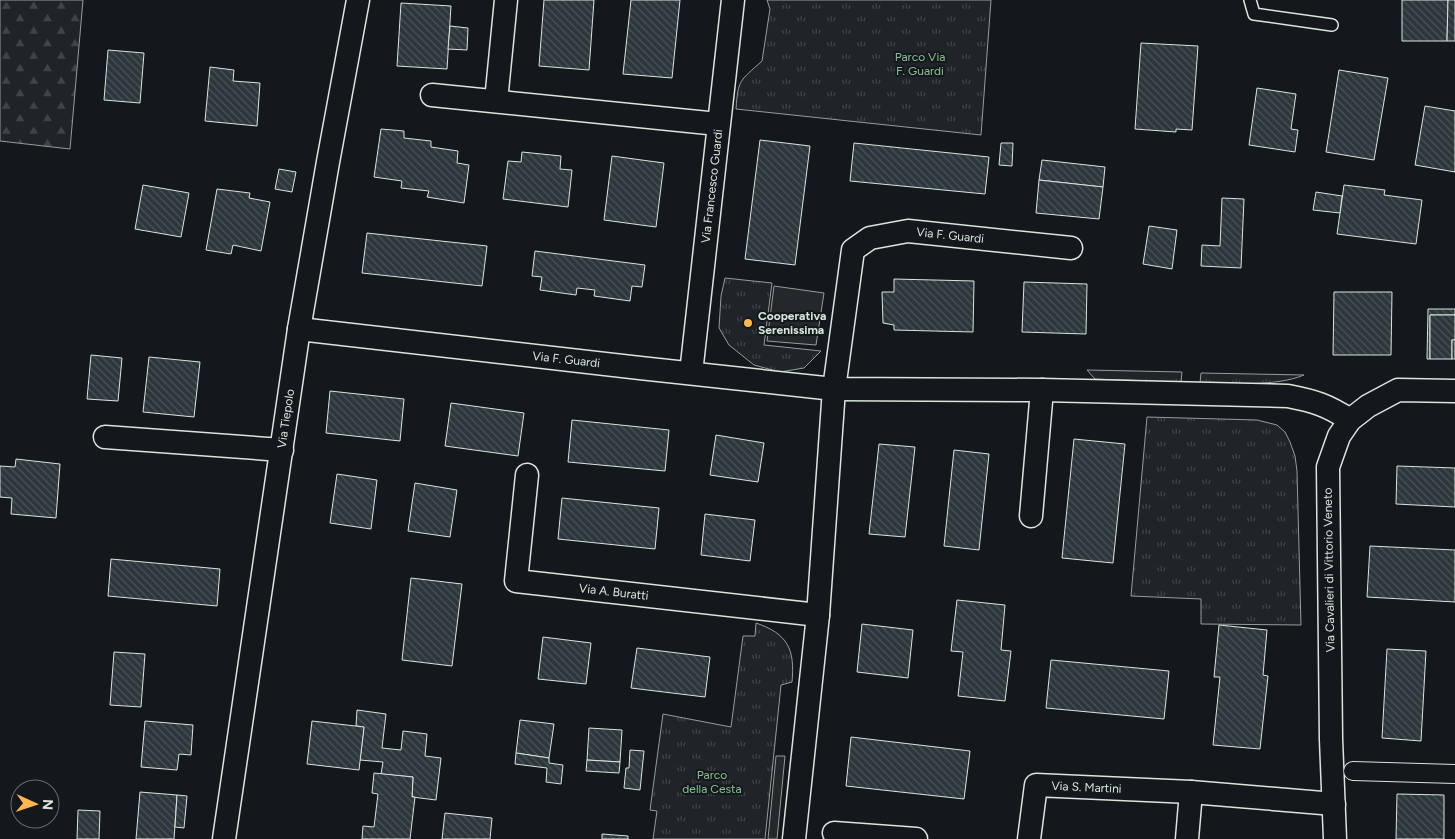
<svg xmlns="http://www.w3.org/2000/svg" width="1455" height="839" viewBox="0 0 1455 839" font-family="Figtree,sans-serif">
	<defs>
		<pattern id="grass-tufts" width="24" height="20" patternUnits="userSpaceOnUse" patternTransform="scale(1.25)"><rect width="24" height="20" fill="#202428"/><path d="M3 7l-1-3M5 7V3M7 7l1-3M15 17l-1-3M17 17v-4M19 17l1-3" fill="none" stroke="#404447"/></pattern>
		<pattern id="forest-firs" width="22" height="20" patternUnits="userSpaceOnUse" patternTransform="scale(1.25)"><rect width="22" height="20" fill="#202428"/><path d="M5 1l3.5 6h-7zM16 11l3.5 6h-7z" fill="#404447"/></pattern>
		<pattern id="building-back-hatch" width="6" height="6" patternUnits="userSpaceOnUse" patternTransform="scale(1.25)"><rect width="6" height="6" fill="#2c363c"/><path d="M-1 5l2 2M0 0l6 6M5-1l2 2" fill="none" stroke="#4a5358"/></pattern>
	</defs>
	<rect width="100%" height="100%" fill="#14181c"/>
	<g fill="url(#grass-tufts)" stroke="#939e99">
		<path d="M767 0H991L981 135 736 109C738 79 740 81 762 61L770 9Z"/>
		<path d="M725 278 772 283 764 345 821 351 804 368 780 372 754 365 729 345 719 328 721 296Z"/>
		<path d="M1087 370 1182 372 1181 382 1095 379Z"/>
		<path d="M1201 373 1304 375C1275 387 1232 383 1200 383Z"/>
		<path d="M1147 417 1257 420 1277 425 1285 432 1290 442 1295 456 1297 471 1301 625 1201 624V599L1131 596Z"/>
		<path d="M756 623C788 634 795 649 792 682L781 685 765 839H653L657 811 650 810 663 714 731 727 743 636H755Z"/>
	</g>
	<path fill="url(#forest-firs)" stroke="#939e99" d="M0 0H83L70 149 0 141Z"/>
	<g fill="#24282b" stroke="#939e99">
		<path d="M774 286 824 293 816 345 767 341Z"/>
		<path d="M776 756H785L777 839H768Z"/>
	</g>
	<g fill="url(#building-back-hatch)" stroke="#d8e6dc">
		<path d="M544 0H594L589 70 539 66Z"/>
		<path d="M631 0H680L672 78 623 74Z"/>
		<path d="M1402 0H1448L1447 41H1402Z"/>
		<path d="M1448 0H1455V41H1447Z"/>
		<path d="M401 3 451 6 447 69 397 66Z"/>
		<path d="M450 26 468 28 467 50 448 49Z"/>
		<path d="M1141 43 1198 46 1192 130 1176 129V132L1135 129Z"/>
		<path d="M108 50 144 53 140 103 104 100Z"/>
		<path d="M210 67 234 70 233 81 260 83 257 126 205 121Z"/>
		<path d="M1339 70 1388 78 1374 160 1326 152Z"/>
		<path d="M1257 88 1296 94 1291 129 1298 130 1295 152 1249 145Z"/>
		<path d="M1425 106 1455 111V172L1415 165Z"/>
		<path d="M381 129 404 131V138L431 141V147L458 151 457 163 469 165 464 203 427 197 429 191 401 188 402 181 374 177Z"/>
		<path d="M760 140 810 146 795 265 745 259Z"/>
		<path d="M854 143 989 157 985 194 850 181Z"/>
		<path d="M1001 143H1013L1012 166 999 165Z"/>
		<path d="M522 152 561 156 560 169 572 170 568 207 503 199 508 161 521 162Z"/>
		<path d="M612 156 664 163 656 227 604 220Z"/>
		<path d="M1042 160 1105 167 1103 187 1039 180Z"/>
		<path d="M279 169 296 172 292 192 275 189Z"/>
		<path d="M1039 180 1103 187 1099 219 1036 213Z"/>
		<path d="M143 185 189 193 181 237 135 229Z"/>
		<path d="M1344 185 1385 190 1384 195 1422 200 1416 244 1337 234Z"/>
		<path d="M217 189 250 193 249 198 270 202 261 251 233 245 231 254 206 250Z"/>
		<path d="M1316 192 1342 196 1340 213 1313 210Z"/>
		<path d="M1222 198 1244 199 1241 268 1201 266 1202 245 1220 246Z"/>
		<path d="M1149 226 1177 230 1172 269 1143 264Z"/>
		<path d="M367 233 487 246 482 286 362 273Z"/>
		<path d="M535 251 645 265 642 287 632 286 630 301 594 296 595 290 577 288 576 295 540 290 542 277 532 276Z"/>
		<path d="M894 279 974 281 973 332 894 330V325L883 323 882 292H894Z"/>
		<path d="M1024 282 1087 284 1086 334 1022 332Z"/>
		<path d="M1334 292H1392L1391 355H1333Z"/>
		<path d="M1428 309H1455V315H1430V359H1427Z"/>
		<path d="M1430 315H1455V340H1452V359H1430Z"/>
		<rect x="1452" y="340" width="3" height="19"/>
		<path d="M91 355 122 358 118 401 87 399Z"/>
		<path d="M149 357 200 362 194 417 143 412Z"/>
		<path d="M330 391 404 399 400 441 326 433Z"/>
		<path d="M451 403 524 413 518 456 445 446Z"/>
		<path d="M572 420 669 430 665 471 568 462Z"/>
		<path d="M716 435 764 443 758 482 710 475Z"/>
		<path d="M1074 439 1125 444 1113 563 1062 558Z"/>
		<path d="M879 444 915 447 905 537 869 534Z"/>
		<path d="M954 450 989 454 979 550 944 546Z"/>
		<path d="M16 459 60 464 56 518 11 514 12 498 0 497V466L15 467Z"/>
		<path d="M1397 466 1455 468V507L1396 504Z"/>
		<path d="M337 474 377 480 371 529 330 523Z"/>
		<path d="M415 483 457 490 450 537 408 531Z"/>
		<path d="M562 498 659 508 655 549 558 539Z"/>
		<path d="M705 514 755 520 750 561 701 555Z"/>
		<path d="M1370 546 1455 550V602L1367 597Z"/>
		<path d="M111 559 220 569 217 606 108 596Z"/>
		<path d="M411 578 462 584 452 666 402 660Z"/>
		<path d="M957 600 1005 605 1001 650 1011 651 1005 701 958 696 963 652 951 651Z"/>
		<path d="M862 624 913 630 908 678 857 672Z"/>
		<path d="M1219 625 1267 630 1263 675 1268 676 1260 749 1213 745 1220 677H1214Z"/>
		<path d="M543 637 591 643 586 684 538 679Z"/>
		<path d="M637 648 710 657 705 697 631 688Z"/>
		<path d="M1387 649 1426 651 1421 741 1382 738Z"/>
		<path d="M114 652 145 654 141 707 110 705Z"/>
		<path d="M1051 660 1169 671 1164 719 1046 708Z"/>
		<path d="M357 710 386 714 382 748 401 750 403 731 427 734 425 756 441 758 436 800 412 797 413 777 381 774 383 762 360 760 364 727 356 726Z"/>
		<path d="M520 720 554 724 549 758 516 753Z"/>
		<path d="M145 721 193 725 191 755 179 754 177 770 141 767Z"/>
		<path d="M312 721 364 727 359 770 307 764Z"/>
		<path d="M589 728 622 730 620 762 587 760Z"/>
		<path d="M851 737 970 751 964 799 846 786Z"/>
		<path d="M630 750 644 751 640 790 624 788 626 768H629Z"/>
		<path d="M516 753 549 758V763L563 765 561 784 546 782 547 768 515 764Z"/>
		<path d="M587 760 620 762 619 773 586 771Z"/>
		<path d="M374 773 413 777 412 797H415L410 839H362L363 826 374 827 378 794 372 793Z"/>
		<path d="M140 792 177 795 174 839H136Z"/>
		<path d="M1397 794 1444 795V839H1396Z"/>
		<path d="M177 795 187 796 184 828 175 827Z"/>
		<path d="M78 810 100 811 99 839H77Z"/>
		<path d="M445 813 492 818 490 839H442Z"/>
		<path d="M602 834 628 836V839H602Z"/>
	</g>
	<g fill="none" stroke-linecap="round" stroke-linejoin="round">
		<g stroke="#d8e6dc" stroke-width="14">
			<path id="service" d="M1250 0 1254 14 1332 25"/>
		</g>
		<g stroke="#d8e6dc" stroke-width="20">
			<path id="pedestrian" d="M1353 771 1455 774"/>
		</g>
		<g stroke="#d8e6dc" stroke-width="25">
			<g id="minor">
				<path d="M432 95 718 124"/>
				<path d="M496 101 506 0"/>
				<path id="s1" d="M299 329 640 368 834 389 1042 390 1288 396C1314 401 1327 405 1350 420"/>
				<path id="s2" d="M691 373 733 0"/>
				<path d="M105 437 282 450"/>
				<path id="s3" d="M527 475 516 581 818 615"/>
				<path d="M1031 516 1042 390"/>
				<path d="M834 833 916 839"/>
				<path id="s4" d="M224 839 299 329 328 162 358 0"/>
				<path id="s5" d="M794 839 818 615 834 389 853 250 870 238 908 231 1071 248"/>
				<path id="s6" d="M1029 839 1036 785 1191 792 1334 804"/>
				<path d="M1187 839 1191 792"/>
				<path d="M1335 839 1331 739 1328 467 1339 436 1350 420 1368 406 1398 390 1455 391"/>
			</g>
		</g>
		<use href="#service" stroke="#14181c" stroke-width="11"/>
		<use href="#pedestrian" stroke="#14181c" stroke-width="18"/>
		<use href="#minor" stroke="#14181c" stroke-width="22"/>
	</g>
	<circle fill="#ffb74d" stroke="#14181c" stroke-width="2" cx="748" cy="323" r="5"/>
	<g text-anchor="middle" stroke-width="4" stroke-linejoin="round" paint-order="stroke">
		<g font-size="12" fill="#8ac095" stroke="#14181c">
			<text x="920" y="61">Parco Via<tspan x="920" dy="14">F. Guardi</tspan></text>
			<text x="712" y="779">Parco<tspan x="712" dy="14">della Cesta</tspan></text>
		</g>
		<g font-size="12" fill="#d8e6dc" stroke="#14181c">
			<text dy="4" stroke="none"><textPath href="#s2" startOffset="188">Via Francesco Guardi</textPath></text>
			<text dy="4" stroke="none"><textPath href="#s5" startOffset="694">Via F. Guardi</textPath></text>
			<text dy="4" stroke="none"><textPath href="#s1" startOffset="269">Via F. Guardi</textPath></text>
			<text dy="4" stroke="none"><textPath href="#s4" startOffset="425">Via Tiepolo</textPath></text>
			<text transform="translate(1329 570) rotate(-91)" y="4">Via Cavalieri di Vittorio Veneto</text>
			<text dy="4" stroke="none"><textPath href="#s3" startOffset="205">Via A. Buratti</textPath></text>
			<text dy="4" stroke="none"><textPath href="#s6" startOffset="105">Via S. Martini</textPath></text>
		</g>
		<g font-size="12" font-weight="bold" fill="#d8e6dc" stroke="#14181c" text-anchor="start">
			<text x="758" y="320">Cooperativa<tspan x="758" dy="14">Serenissima</tspan></text>
		</g>
	</g>
	<g transform="translate(35 804) rotate(93)"><circle r="24" fill="#14181c" stroke="#626a69"/>
	<path d="M0-4L9 19L0 12L-9 19Z" fill="#ffb74d"/>
	<text y="-8" font-size="14" font-weight="bold" text-anchor="middle" fill="#d8e6dc">N</text>
	</g>
</svg>
